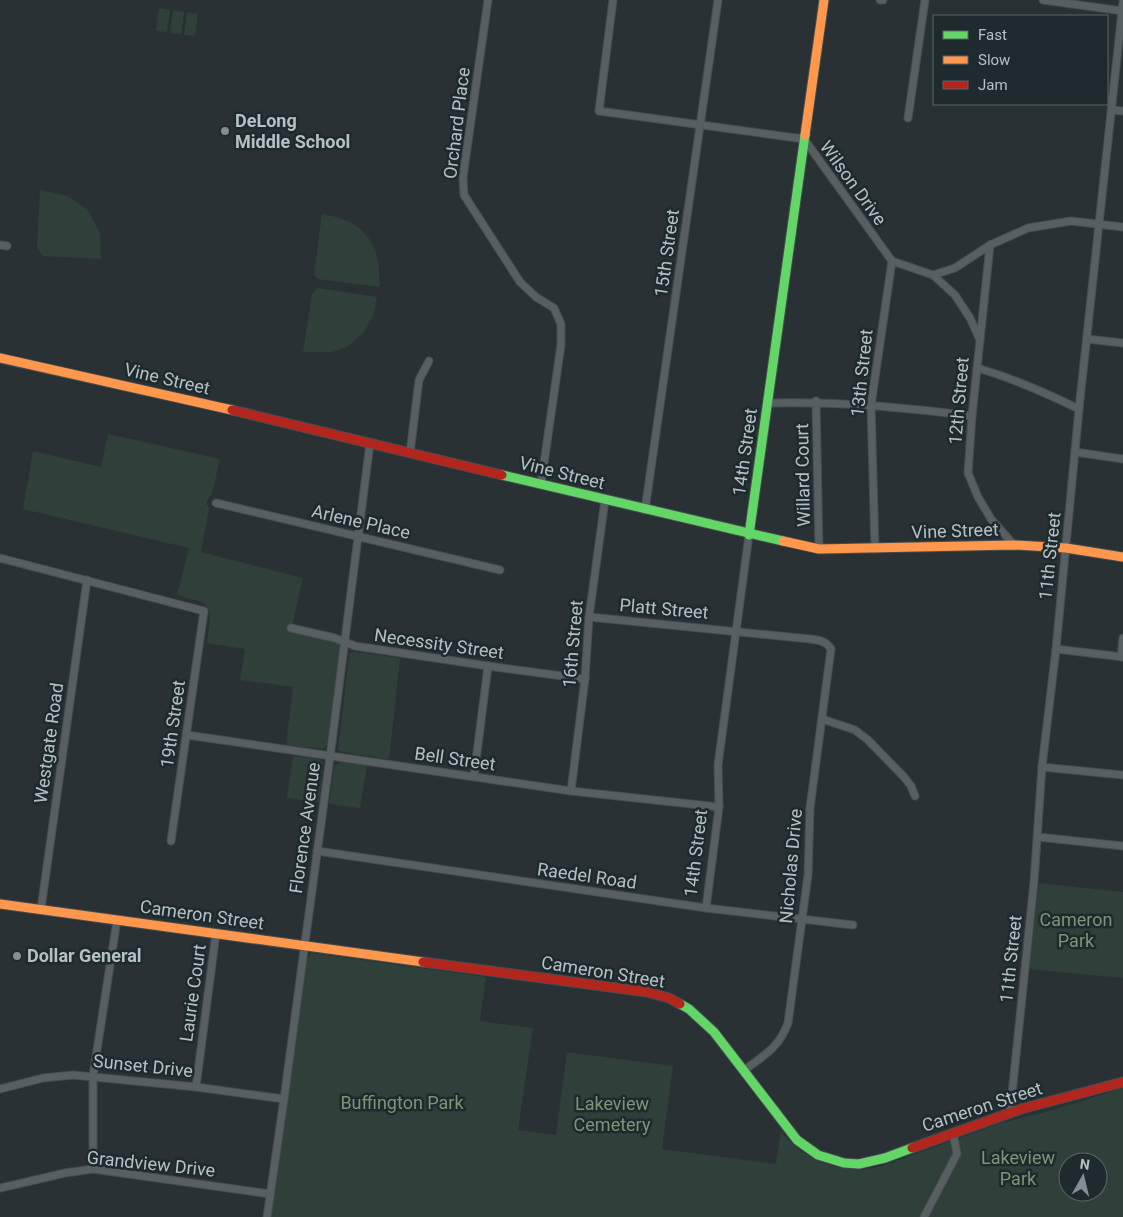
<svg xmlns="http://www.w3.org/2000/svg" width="1123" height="1217" viewBox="0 0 1123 1217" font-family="Roboto,sans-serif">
	<rect width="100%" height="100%" fill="#293134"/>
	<g fill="#2e4039" fill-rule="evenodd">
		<path d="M159 8 170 10 167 32 156 31Z"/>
		<path d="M173 10 184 12 181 34 170 33Z"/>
		<path d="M187 12 198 14 195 36 184 35Z"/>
		<path d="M40 190 68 196 88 210 100 233 101 259 43 256 37 248Z"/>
		<path d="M322 214C365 221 382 244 379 287L318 279 314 274Z"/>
		<path d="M318 288 377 297 373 316 364 332 349 346 332 352H303L312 294Z"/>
		<path d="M108 434 220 459 212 494 207 500V505L209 508 201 552 303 578 291 630 334 641 340 645 327 745 324 749 286 745 293 687 240 680 245 649 207 643 210 621 209 609 202 602 177 595 189 548 23 509 33 451 101 467Z"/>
		<path d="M354 652 400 658 389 759 342 752 338 750 349 657 350 653Z"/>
		<path d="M293 756 318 759 323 762 319 802 287 798Z"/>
		<path d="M341 762 367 765 360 808 329 804 334 766Z"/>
		<path d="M1039 883 1123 892V978L1029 969Z"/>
		<path d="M311 953 486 977 480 1021 533 1028 518 1130 556 1135 567 1052 673 1066 662 1149 776 1164 781 1131C806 1162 840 1174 879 1167L1001 1123 1053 1110 1123 1088V1217H271L307 961ZM1068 1162H1098V1192H1068Z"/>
	</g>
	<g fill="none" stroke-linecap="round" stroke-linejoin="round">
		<g stroke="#474d4f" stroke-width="9">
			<g id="street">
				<path d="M488 0 463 177 464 195 520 282 536 297 554 308 561 324V345L541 484"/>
				<path d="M613 0 599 111 804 139 892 261 933 275 955 295 970 318 980 340"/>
				<path d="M880 0H883"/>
				<path d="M1043 0 1123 11"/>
				<path d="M1113 110 1123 111"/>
				<path d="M908 118 925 0"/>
				<path d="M0 245 7 246"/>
				<path d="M990 245 972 416 968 473 978 497 991 519 1014 545"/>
				<path d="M933 275 955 268 990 245 1028 228 1071 221 1123 227"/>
				<path d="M1087 339 1123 343"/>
				<path d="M977 368C1013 378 1046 393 1079 409"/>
				<path d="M816 401 819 549"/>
				<path d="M768 403C837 401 904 407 972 416"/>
				<path d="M1075 452 1123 459"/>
				<path d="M410 453 419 380 429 361"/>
				<path d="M216 503 500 570"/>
				<path d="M645 510 718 0"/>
				<path d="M875 549 871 405 892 261"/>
				<path d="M0 558 204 611 171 841"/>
				<path d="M589 617 810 639C819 640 826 641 831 649L810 808 808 875 788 1023C779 1048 763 1056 743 1071"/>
				<path d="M291 628 335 638 355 646 488 666 585 679"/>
				<path d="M1056 649 1123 657"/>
				<path d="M1121 657 1123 638"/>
				<path d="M822 719 855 730 868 740 904 777 911 786 915 796"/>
				<path d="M187 735 571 791 719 807"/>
				<path d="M1042 767 1123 775"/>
				<path d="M474 776 488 666"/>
				<path d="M571 791 585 679 589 617 605 500"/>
				<path d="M1038 837 1123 846"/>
				<path d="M317 851 706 908 853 925"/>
				<path d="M706 908 719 807 718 765 749 535"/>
				<path d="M41 909 87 580"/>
				<path d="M196 1087 216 933"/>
				<path d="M0 1089 43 1078 73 1075 196 1087 284 1099"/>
				<path d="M1010 1113 1034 882 1042 767 1056 649 1079 409 1123 2"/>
				<path d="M93 1169V1076L117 920"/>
				<path d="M0 1188 65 1173 93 1169 270 1194"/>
				<path d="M267 1217 284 1099 330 757 370 443"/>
				<path d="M924 1217 957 1154 953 1133"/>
			</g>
		</g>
		<g stroke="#474d4f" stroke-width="11">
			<g id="fast">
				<path d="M502 475 783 541"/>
				<path d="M749 535 805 135"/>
				<path d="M680 1004 689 1009 714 1032 797 1140 818 1155 844 1163 859 1164 885 1158 912 1148"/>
			</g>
		</g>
		<g stroke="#474d4f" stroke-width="11">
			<g id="slow">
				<path d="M805 135 824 0"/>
				<path d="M0 358 232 410"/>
				<path d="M783 541 819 549 1014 545 1066 548 1123 557"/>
				<path d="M0 904 423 962"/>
			</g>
		</g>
		<g stroke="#474d4f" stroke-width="11">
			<g id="jam">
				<path d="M232 410 502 475"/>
				<path d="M423 962 647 992 669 998 680 1004"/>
				<path d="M912 1148 1021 1109 1123 1082"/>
			</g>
		</g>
		<use href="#street" stroke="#585f62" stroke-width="7"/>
		<use href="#fast" stroke="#63d668" stroke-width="9"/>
		<use href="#slow" stroke="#ff974d" stroke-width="9"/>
		<use href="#jam" stroke="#b3261e" stroke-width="9"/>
	</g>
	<g fill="#838e92" stroke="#1e2a2d" stroke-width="2">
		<circle cx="225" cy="131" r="5"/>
		<circle cx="17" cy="956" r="5"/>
	</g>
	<g text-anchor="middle" stroke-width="5" stroke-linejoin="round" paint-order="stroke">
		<g font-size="18" font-weight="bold" fill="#b4c0c4" stroke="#1e2a2d" text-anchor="start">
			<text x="235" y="127">DeLong<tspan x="235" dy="21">Middle School</tspan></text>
			<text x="27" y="962">Dollar General</text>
		</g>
		<g font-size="18" fill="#b4c0c4" stroke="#1e2a2d">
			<text transform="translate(457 123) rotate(-83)" y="6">Orchard Place</text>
			<text transform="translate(853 183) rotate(54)" y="6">Wilson Drive</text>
			<text transform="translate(667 253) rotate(-82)" y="6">15th Street</text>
			<text transform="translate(862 373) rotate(-84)" y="6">13th Street</text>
			<text transform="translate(167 379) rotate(13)" y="6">Vine Street</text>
			<text transform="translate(959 401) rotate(-85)" y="6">12th Street</text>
			<text transform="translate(745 452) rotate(-82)" y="6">14th Street</text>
			<text transform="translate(562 473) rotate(14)" y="6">Vine Street</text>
			<text transform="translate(803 475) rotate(-91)" y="6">Willard Court</text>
			<text transform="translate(361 522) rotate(13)" y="6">Arlene Place</text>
			<text transform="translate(955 531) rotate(-2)" y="6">Vine Street</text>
			<text transform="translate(1050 556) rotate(-84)" y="6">11th Street</text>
			<text transform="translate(664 609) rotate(5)" y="6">Platt Street</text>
			<text transform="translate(439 644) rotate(8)" y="6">Necessity Street</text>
			<text transform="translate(573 644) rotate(-85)" y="6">16th Street</text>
			<text transform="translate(173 724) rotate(-82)" y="6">19th Street</text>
			<text transform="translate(49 743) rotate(-82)" y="6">Westgate Road</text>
			<text transform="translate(455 759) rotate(8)" y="6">Bell Street</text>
			<text transform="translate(305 828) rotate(-82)" y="6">Florence Avenue</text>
			<text transform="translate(696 853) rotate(-83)" y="6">14th Street</text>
			<text transform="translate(791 866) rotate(-85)" y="6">Nicholas Drive</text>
			<text transform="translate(587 876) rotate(8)" y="6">Raedel Road</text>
			<text transform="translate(202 915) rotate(8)" y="6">Cameron Street</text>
			<text transform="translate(1011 959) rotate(-84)" y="6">11th Street</text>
			<text transform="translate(603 972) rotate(9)" y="6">Cameron Street</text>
			<text transform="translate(193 993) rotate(-82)" y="6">Laurie Court</text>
			<text transform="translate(143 1066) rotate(6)" y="6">Sunset Drive</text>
			<text transform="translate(982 1107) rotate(-18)" y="6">Cameron Street</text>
			<text transform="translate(151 1164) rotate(6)" y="6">Grandview Drive</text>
		</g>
		<g font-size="18" fill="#7a9775" stroke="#1e2a2d">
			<text x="1076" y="926">Cameron<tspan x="1076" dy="21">Park</tspan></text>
			<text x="402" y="1109">Buffington Park</text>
			<text x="612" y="1110">Lakeview<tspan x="612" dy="21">Cemetery</tspan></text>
			<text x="1018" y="1164">Lakeview<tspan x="1018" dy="21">Park</tspan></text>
		</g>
	</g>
	<rect x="933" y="15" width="175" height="90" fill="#1e2a2d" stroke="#5a6669"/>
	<rect x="943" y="31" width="25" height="8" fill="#63d668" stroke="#5a6669"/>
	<text x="978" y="40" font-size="15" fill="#b4c0c4">Fast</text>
	<rect x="943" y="56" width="25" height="8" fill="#ff974d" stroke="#5a6669"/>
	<text x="978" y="65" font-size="15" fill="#b4c0c4">Slow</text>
	<rect x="943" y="81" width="25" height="8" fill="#b3261e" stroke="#5a6669"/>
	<text x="978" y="90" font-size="15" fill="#b4c0c4">Jam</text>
	<g transform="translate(1083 1177) rotate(8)"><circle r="24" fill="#1e2a2d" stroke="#5a6669"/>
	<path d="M0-4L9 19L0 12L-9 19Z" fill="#838e92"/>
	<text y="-8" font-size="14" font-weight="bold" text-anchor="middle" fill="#b4c0c4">N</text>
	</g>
</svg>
